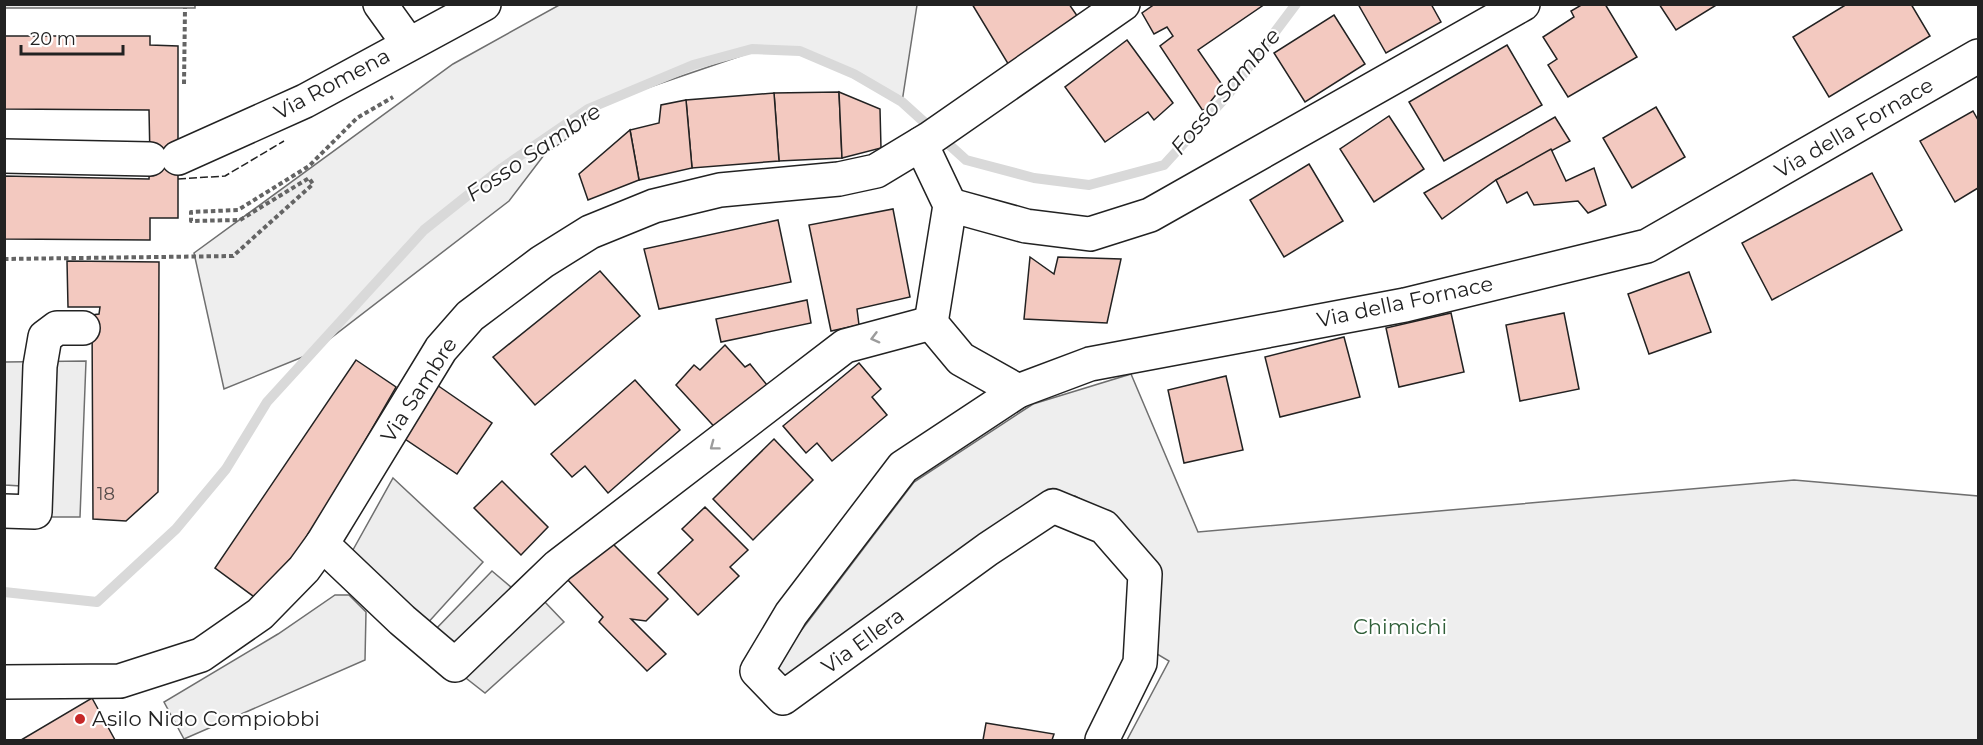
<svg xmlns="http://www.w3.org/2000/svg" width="1983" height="745" viewBox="0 0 1983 745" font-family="Montserrat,sans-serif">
	<rect width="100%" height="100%" fill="#fff"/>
	<g fill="#eee" stroke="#6f6f6f" stroke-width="1.5">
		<path d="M195 4V8H4L5 4Z"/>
		<path d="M561 4 917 5 902 102 808 54 761 49 600 104 579 130 544 155 509 201 310 354 224 389 194 253 453 64Z"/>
		<path d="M1131 374 1198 532 1794 480 1978 496V740H1127L1169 661 1152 651 1118 520 1075 496 1038 498 787 680 775 665 914 482 1033 404Z"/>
	</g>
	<g fill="#ededed" stroke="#6f6f6f" stroke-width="1.5">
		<path d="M86 361 80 517H35L37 487 5 485V362Z"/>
		<path d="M393 478 483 562 425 626 349 557Z"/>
		<path d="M492 571 512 588 455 650 433 632Z"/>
		<path d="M335 595H349L366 612 365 660 184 739 164 702 278 634Z"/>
		<path d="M543 600 564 622 485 693 462 675Z"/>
	</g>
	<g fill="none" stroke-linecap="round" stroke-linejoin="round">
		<path stroke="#d9d9d9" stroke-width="10" d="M4 592 97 602 176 529 226 469 267 402 424 230 502 168 588 109 693 65 752 49 800 51 854 74 902 102 966 160 1034 178 1089 185 1164 165 1227 96 1296 4"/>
	</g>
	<g fill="#f3c9c0" stroke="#222" stroke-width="1.5">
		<path d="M972 4H1069L1080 20 1010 67Z"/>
		<path d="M1155 4H1265L1198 50 1223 86 1203 111 1160 46 1173 36 1167 27 1154 34 1142 13Z"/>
		<path d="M1358 4H1431L1441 22 1386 53Z"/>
		<path d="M1583 4H1605L1637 57 1568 97 1548 65 1557 59 1543 37 1574 17 1571 11Z"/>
		<path d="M1659 4H1718L1676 30Z"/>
		<path d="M1847 4H1911L1930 36 1829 97 1793 37Z"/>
		<path d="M1334 15 1365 64 1305 102 1274 53Z"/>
		<path d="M4 36H150V45L178 46V218H150V240L4 239V176L149 179 150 159 149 110 4 109Z"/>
		<path d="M1127 40 1173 103 1154 120 1148 112 1105 142 1065 87Z"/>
		<path d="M1507 45 1542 105 1444 161 1409 102Z"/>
		<path d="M839 92 842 158 779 161 774 93Z"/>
		<path d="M839 92 880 109 881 148 842 158Z"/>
		<path d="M774 93 779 161 692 168 686 100Z"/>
		<path d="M686 100 692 168 639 180 630 130 659 123 661 105Z"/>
		<path d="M1656 107 1685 157 1632 188 1603 138Z"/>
		<path d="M1973 111 1978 120V188L1955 202 1920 141Z"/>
		<path d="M1389 116 1424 169 1374 202 1340 149Z"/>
		<path d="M1555 117 1570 141 1496 180 1442 219 1424 193Z"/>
		<path d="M630 130 639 180 588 200 579 174Z"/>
		<path d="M1551 149 1566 181 1594 168 1606 205 1588 213 1578 201 1534 205 1527 192 1507 203 1496 180Z"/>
		<path d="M1309 164 1343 221 1284 257 1250 200Z"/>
		<path d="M1872 173 1902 230 1772 300 1742 243Z"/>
		<path d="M893 209 910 297 857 309 859 325 831 331 809 225Z"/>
		<path d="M778 220 791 282 659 309 644 249Z"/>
		<path d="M1030 257 1054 274 1058 257 1121 259 1107 323 1024 319Z"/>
		<path d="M67 261 159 262 158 492 126 521 93 519 92 315 99 314 100 307H68Z"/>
		<path d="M600 271 640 316 535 405 493 357Z"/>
		<path d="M1689 272 1711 332 1649 354 1628 294Z"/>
		<path d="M807 300 811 323 721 342 716 319Z"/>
		<path d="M1451 313 1464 372 1399 387 1386 328Z"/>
		<path d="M1564 313 1579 389 1520 401 1506 325Z"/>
		<path d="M1344 337 1360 397 1280 417 1265 357Z"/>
		<path d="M725 345 745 367 750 364 771 390 721 434 676 385 694 365 700 370Z"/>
		<path d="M356 360 396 387 312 533 257 599 215 568Z"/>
		<path d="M859 363 881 389 872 397 887 415 832 461 817 443 806 453 783 426Z"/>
		<path d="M1226 376 1243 450 1184 463 1168 390Z"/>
		<path d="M635 380 680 430 608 493 585 466 572 477 551 454Z"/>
		<path d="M437 385 492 423 457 474 402 437Z"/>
		<path d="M774 439 813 480 753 540 713 499Z"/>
		<path d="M502 481 548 527 521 555 474 508Z"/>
		<path d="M705 507 748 550 730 567 739 576 698 615 658 573 693 540 682 529Z"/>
		<path d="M606 537 668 599 646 621 631 619 666 654 647 671 599 622 603 617 566 578Z"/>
		<path d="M92 698 115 740H21Z"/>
		<path d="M986 723 1054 734 1052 740H983Z"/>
	</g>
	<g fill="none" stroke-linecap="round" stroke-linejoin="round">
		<g stroke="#222" stroke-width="36">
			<g id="minor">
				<path d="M380 4 408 43"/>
				<path d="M921 144 950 205 931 323 961 359 1018 391"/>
				<path d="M4 156 150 159"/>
				<path d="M178 158 305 101 484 4"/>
				<path d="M950 205 1026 226 1090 234 1150 215 1523 4"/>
				<path d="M4 511 35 512 40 366 45 337 57 328H83"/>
				<path d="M322 544 402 620 455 665 558 566 845 346 931 323"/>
				<path d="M4 682 120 681 201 655 260 614 304 569 322 544 441 349 470 316 542 262 590 232 654 206 720 190 839 179 876 171 929 139 1123 4"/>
				<path d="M1102 740 1140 663 1145 574 1104 527 1053 506 988 549 783 698 757 671 791 614 903 467 1018 391 1090 364 1405 305 1647 246 1978 56"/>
			</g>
		</g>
		<g stroke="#646464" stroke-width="4" stroke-dasharray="4.5 3" stroke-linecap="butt">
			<path d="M184 84 185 8"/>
			<path d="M4 259 233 256 313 184 309 178 240 220 191 221V212L238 210 309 166 357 118 393 97"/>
		</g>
		<use href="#minor" stroke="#fff" stroke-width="33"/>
		<path stroke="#222" stroke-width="1.5" stroke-dasharray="8 3" stroke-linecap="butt" d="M178 179 225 176 284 141"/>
	</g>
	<defs><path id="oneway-chevron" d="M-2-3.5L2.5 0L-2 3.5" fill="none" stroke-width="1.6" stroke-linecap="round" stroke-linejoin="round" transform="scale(1.5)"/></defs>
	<g stroke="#9c9c9c">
		<use href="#oneway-chevron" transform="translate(875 338) rotate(165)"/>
		<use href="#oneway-chevron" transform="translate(714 446) rotate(143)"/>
	</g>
	<circle fill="#c62828" stroke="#fff" stroke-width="2" cx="80" cy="719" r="6"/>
	<g text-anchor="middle" stroke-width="4.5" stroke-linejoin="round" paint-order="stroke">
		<g font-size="18" fill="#564c4a">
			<text x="106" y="500">18</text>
		</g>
		<g font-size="21" fill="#222" stroke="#fff">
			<text transform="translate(332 84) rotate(-28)" y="7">Via Romena</text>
			<text transform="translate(1854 128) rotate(-30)" y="7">Via della Fornace</text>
			<text transform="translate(1405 302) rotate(-12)" y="7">Via della Fornace</text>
			<text transform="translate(419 390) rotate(-57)" y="7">Via Sambre</text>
			<text transform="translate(863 641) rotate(-36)" y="7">Via Ellera</text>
		</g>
		<g font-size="21" fill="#2f5e38" stroke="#fff">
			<text x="1400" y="634">Chimichi</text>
		</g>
		<g font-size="21" fill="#222" stroke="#fff" text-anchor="start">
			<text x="92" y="726">Asilo Nido Compiobbi</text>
		</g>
		<g font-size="22" font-style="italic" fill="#222" stroke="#fff">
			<text transform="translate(1225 91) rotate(-50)" y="8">Fosso Sambre</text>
			<text transform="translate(533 152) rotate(-34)" y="8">Fosso Sambre</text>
		</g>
	</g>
	<rect width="1983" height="745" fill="none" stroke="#222222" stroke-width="12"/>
	<path d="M21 45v9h102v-9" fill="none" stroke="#222222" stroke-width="3"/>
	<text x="30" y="45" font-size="18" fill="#222222" stroke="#ffffff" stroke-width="4.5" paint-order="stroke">20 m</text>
</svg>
